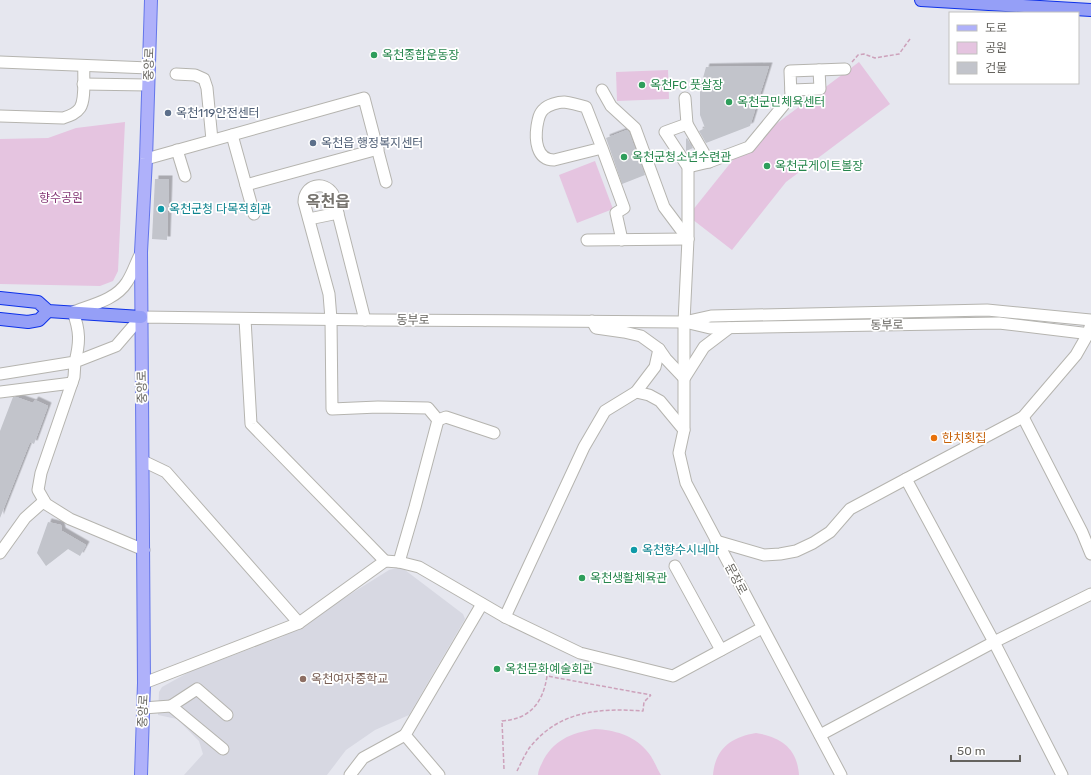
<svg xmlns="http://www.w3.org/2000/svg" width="1091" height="775" viewBox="0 0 1091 775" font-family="Rubik,'Noto Sans KR',sans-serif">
	<defs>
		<filter id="shadow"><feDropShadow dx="3.5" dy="-3.5" stdDeviation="0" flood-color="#0004"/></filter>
	</defs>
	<rect width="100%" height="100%" fill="#e6e7ef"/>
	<path fill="#d7d8e2" d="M401 567 463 614 465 619 409 715 375 730 346 750 327 775H184L203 754 199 741 177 719 158 715 159 692 162 687 191 671 282 637 389 570Z"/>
	<g fill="#e5c4e0">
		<path d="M859 62 890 104 786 182 732 250 688 216 740 151Z"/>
		<path d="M668 70 669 99 617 101 616 72Z"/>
		<path d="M125 122 118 271 113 281 100 286 0 284V139L48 138 76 128Z"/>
		<path d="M595 161 613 209 577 223 559 175Z"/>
		<path d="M595 729C614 730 633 735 646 750 653 757 656 767 661 775H538C538 771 540 767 542 763 553 740 571 733 595 729Z"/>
		<path d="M756 733C781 737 797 748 799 775H713C715 749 731 737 756 733Z"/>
	</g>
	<g fill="#c2c4cb" filter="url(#shadow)">
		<path d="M769 66 750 126 706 143 699 131 705 128 700 115V89L706 67Z"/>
		<path d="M627 130 629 132 645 175 622 184 606 138Z"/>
		<path d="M687 138 693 148 686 151V139Z"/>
		<path d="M155 179H169L167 240 152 239Z"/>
		<path d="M13 397H16L33 403 35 400 48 406 34 444 30 442 0 518V431Z"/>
		<path d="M48 522 61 525 62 531 86 545 80 556 68 549 46 566 37 553Z"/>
	</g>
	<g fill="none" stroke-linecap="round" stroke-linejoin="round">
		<g stroke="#b5b4af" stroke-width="13">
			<g id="minor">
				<path d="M0 62 149 68"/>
				<path d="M176 74 195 75 204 79 207 88 212 140"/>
				<path d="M83 84 148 85"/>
				<path d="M602 90 611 106 635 128 664 207 688 239"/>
				<path d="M791 90 820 89 819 70"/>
				<path d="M685 98 687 124 665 132 688 167V239L684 322V430L679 453 686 483 841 775"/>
				<path d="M0 116 63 118C69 116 76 114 80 108 86 99 83 76 84 66"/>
				<path d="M687 124 709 162"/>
				<path d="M232 135 254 214"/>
				<path d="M602 148 586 107C579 105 571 103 564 102 558 102 548 105 544 109 539 113 538 120 537 126 535 139 536 160 554 160L602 148 624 208 616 213 622 240"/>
				<path d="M177 150 185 176"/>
				<path d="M146 159 364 98 386 182"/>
				<path d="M688 167 709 162 749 147 791 96 790 71 845 69"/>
				<path d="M246 185 378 149"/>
				<path d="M309 219 338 213"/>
				<path d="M587 240 688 239"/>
				<path d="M245 319 251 424 385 561"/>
				<path d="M365 320 333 194C324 180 304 185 304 202L329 294 331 319 332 409 378 407 428 408 438 420 446 417 494 433"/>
				<path d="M592 321 596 328 624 332 641 336 659 349 666 359 684 378"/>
				<path d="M689 323 710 328 999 323 1091 334"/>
				<path d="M0 374 75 362C80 342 80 331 73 312 91 305 116 300 127 282 133 273 136 262 141 253"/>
				<path d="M685 377 704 347 729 328"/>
				<path d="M0 392 72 383"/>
				<path d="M636 392 649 395 660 401 684 430"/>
				<path d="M1023 417 1082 532 1091 554"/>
				<path d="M143 461 166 472 299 623"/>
				<path d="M906 479 1023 417 1076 355 1088 334 1090 327"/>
				<path d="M716 541 764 555 780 554 796 551 813 543 830 532 850 509 906 479 994 642 1062 775"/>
				<path d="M144 550 70 519 46 504 38 490 41 473 74 377 75 362 116 346 141 317 375 320 684 322 711 316 987 310 1091 320"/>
				<path d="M0 553 25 518 44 501"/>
				<path d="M399 562 415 507 438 420"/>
				<path d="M675 566 721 650"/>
				<path d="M505 617 584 447 605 411 636 392 655 367 659 349"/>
				<path d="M144 683 299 623 385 561 399 562 419 567 505 617 580 653 673 676 762 628"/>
				<path d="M171 706 197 689 227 715"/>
				<path d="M143 708 171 706 223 749"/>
				<path d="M820 735 994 642 1091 594"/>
				<path d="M350 775 363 758 405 735"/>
				<path d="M439 775 405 735 482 604"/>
			</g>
		</g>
		<g stroke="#6476ea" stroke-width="14">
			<path id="major" d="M141 775 144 683 141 252 146 159 151 0"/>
		</g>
		<g stroke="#0d31e8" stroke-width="14">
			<g id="highway">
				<path d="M921 0 1091 10"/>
				<path d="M0 298 38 302 48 311 141 317"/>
				<path d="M0 319 28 322 39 320 48 311"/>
			</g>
		</g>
		<g stroke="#cda2bb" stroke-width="1.5" stroke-dasharray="4 2" stroke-linecap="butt">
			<path d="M852 62 858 55 864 54 875 58 899 54 910 39"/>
			<path d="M504 769 502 721C530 719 543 703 547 676L651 695"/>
			<path d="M517 771C521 763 525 754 530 747 560 710 600 708 643 711L644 702 651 695"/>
		</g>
		<use href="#minor" stroke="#fff" stroke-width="11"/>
		<use href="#major" stroke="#afb1fa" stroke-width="12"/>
		<use href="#highway" stroke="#959ff7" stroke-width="12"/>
	</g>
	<g fill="#2e9e5b" stroke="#fff" stroke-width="1.5">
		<circle cx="374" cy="55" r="4"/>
		<circle cx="642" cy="85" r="4"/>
		<circle cx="729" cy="102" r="4"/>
		<circle cx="624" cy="157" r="4"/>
		<circle cx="767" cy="166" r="4"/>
		<circle cx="582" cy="578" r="4"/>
		<circle cx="497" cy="669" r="4"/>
	</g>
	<g fill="#5c6f8a" stroke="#fff" stroke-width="1.5">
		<circle cx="168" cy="113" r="4"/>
		<circle cx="313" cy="143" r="4"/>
	</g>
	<g fill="#0f9aa8" stroke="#fff" stroke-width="1.5">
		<circle cx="161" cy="209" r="4"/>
		<circle cx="634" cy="550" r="4"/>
	</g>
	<circle fill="#e8710a" stroke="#fff" stroke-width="1.5" cx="934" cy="438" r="4"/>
	<circle fill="#8d6e63" stroke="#fff" stroke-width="1.5" cx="303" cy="679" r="4"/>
	<g text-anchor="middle" stroke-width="3.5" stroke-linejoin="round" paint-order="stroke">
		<g font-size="12" fill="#27864d" stroke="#fff" text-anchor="start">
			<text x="382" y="59">옥천종합운동장</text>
			<text x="650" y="89">옥천FC 풋살장</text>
			<text x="737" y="106">옥천군민체육센터</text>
			<text x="632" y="161">옥천군청소년수련관</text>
			<text x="775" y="170">옥천군게이트볼장</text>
			<text x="590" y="582">옥천생활체육관</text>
			<text x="505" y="673">옥천문화예술회관</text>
		</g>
		<g font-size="12" fill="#65635e" stroke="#fff">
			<text transform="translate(149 64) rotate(-88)" y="4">중앙로</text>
			<text x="413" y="324">동부로</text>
			<text transform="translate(887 325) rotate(-1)" y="4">동부로</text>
			<text transform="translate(142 387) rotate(-91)" y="4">중앙로</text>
			<text transform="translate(736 579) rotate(62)" y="4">문장로</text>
			<text transform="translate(143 711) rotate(-87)" y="4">중앙로</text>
		</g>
		<g font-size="12" fill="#4e5e75" stroke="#fff" text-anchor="start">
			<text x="176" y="117">옥천119안전센터</text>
			<text x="321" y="147">옥천읍 행정복지센터</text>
		</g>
		<g font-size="12" fill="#873b78" stroke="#fff">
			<text x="61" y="202">향수공원</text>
		</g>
		<g font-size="12" fill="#0d838f" stroke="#fff" text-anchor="start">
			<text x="169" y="213">옥천군청 다목적회관</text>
			<text x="642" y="554">옥천향수시네마</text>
		</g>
		<g font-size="12" fill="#c56008" stroke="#fff" text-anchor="start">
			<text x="942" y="442">한치횟집</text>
		</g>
		<g font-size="12" fill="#785e54" stroke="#fff" text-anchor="start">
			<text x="311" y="683">옥천여자중학교</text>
		</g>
		<g font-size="16" font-weight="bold" fill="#77746f" stroke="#fff">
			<text x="328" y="207">옥천읍</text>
		</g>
	</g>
	<rect x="949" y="12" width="130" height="72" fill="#ffffff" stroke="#c1c1bf"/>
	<rect x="957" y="25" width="20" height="6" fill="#afb1fa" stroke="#c1c1bf"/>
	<text x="985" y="32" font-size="12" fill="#65635e">도로</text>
	<rect x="957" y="42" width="20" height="12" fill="#e5c4e0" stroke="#c1c1bf"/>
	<text x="985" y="52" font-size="12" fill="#65635e">공원</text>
	<rect x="957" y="62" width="20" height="12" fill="#c2c4cb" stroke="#c1c1bf"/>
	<text x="985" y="72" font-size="12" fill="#65635e">건물</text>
	<path d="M951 755v6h69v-6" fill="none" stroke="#65635e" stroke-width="2"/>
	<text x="957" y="755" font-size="12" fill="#65635e" stroke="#ffffff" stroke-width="3" paint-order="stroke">50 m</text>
</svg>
